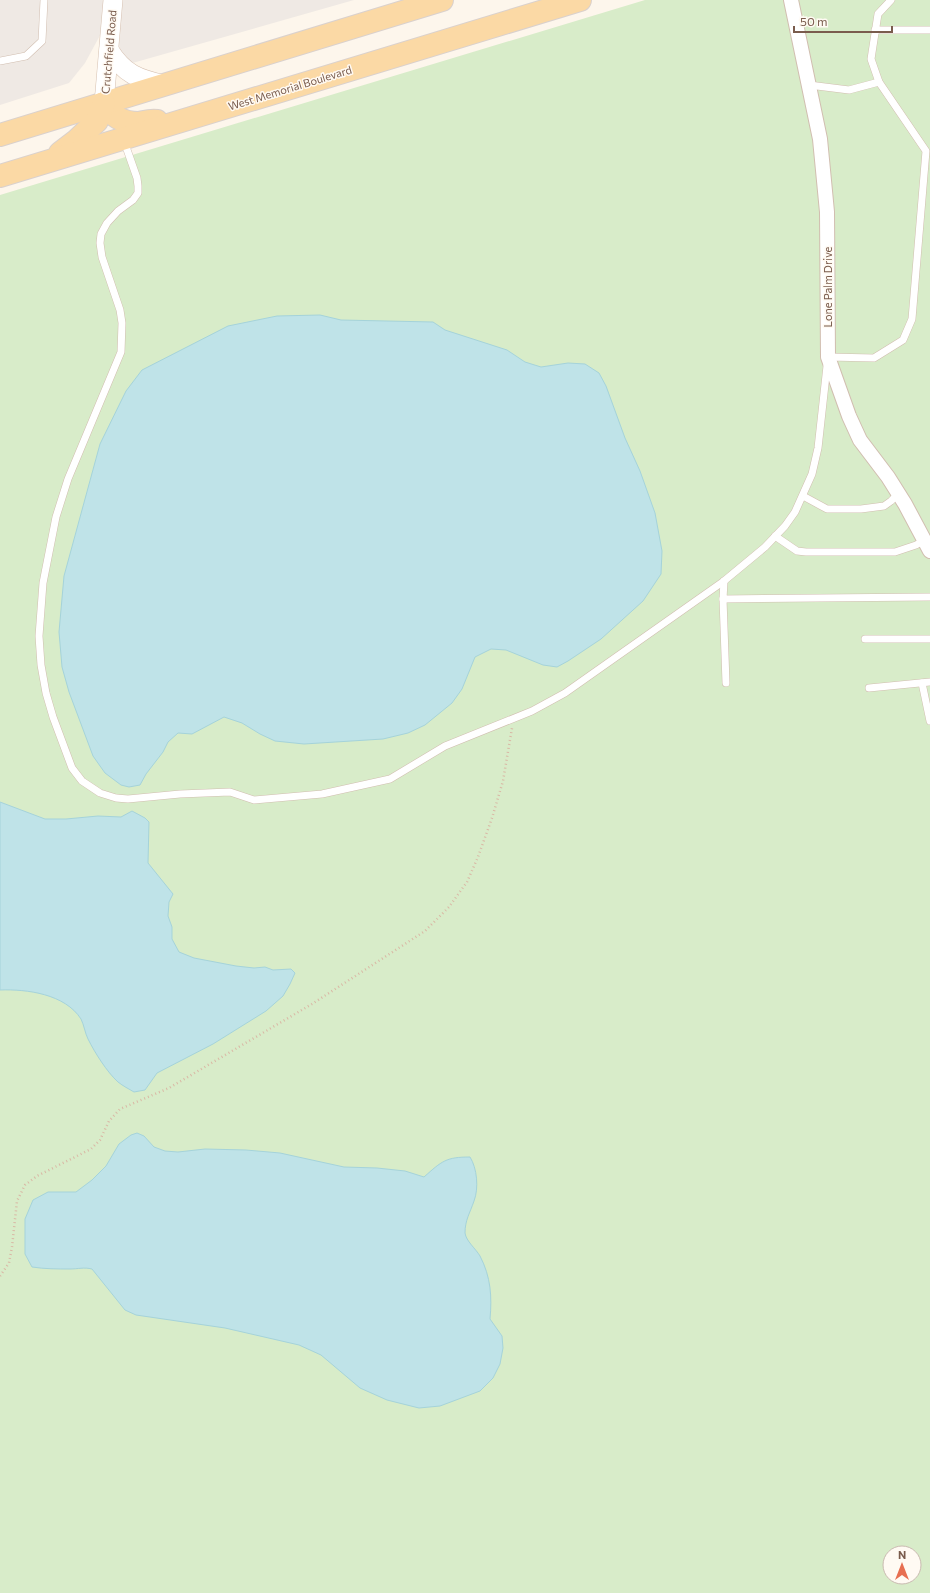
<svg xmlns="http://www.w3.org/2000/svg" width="930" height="1593" viewBox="0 0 930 1593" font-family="Commissioner,sans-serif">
	<rect width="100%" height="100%" fill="#fdf6ec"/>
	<g fill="#efe9e4">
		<path d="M0 0H106L104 28 85 63 69 83 0 105Z"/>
		<path d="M120 0H354L129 64 116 48Z"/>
	</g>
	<path fill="#d8ecc9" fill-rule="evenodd" d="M645 0H930V1593H0V195ZM890 1553H914V1577H890Z"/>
	<g fill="#bfe3e8" stroke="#a5d3da">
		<path d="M320 315 341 320 433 322 445 330 507 350 525 362 541 367 568 363 585 364 599 373 606 386 625 438 640 471 655 513 662 551 661 574 643 601 601 639 568 661 557 667 543 665 506 650 491 649 475 657 462 689 452 703 425 725 408 733 383 739 304 744 275 741 260 734 242 723 224 717 192 734 178 733 168 742 163 752 146 774 140 785 129 787 121 785 105 773 93 756 69 692 62 667 59 632 64 576 100 444 126 391 142 370 228 326 277 316Z"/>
		<path d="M0 802 45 819H66L98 816 121 817 132 811 145 818 149 822 148 863 173 894 169 902 168 916 172 927V939L179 952 194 958 236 966 254 968 265 967 273 970 291 969 295 973 290 984 283 996 266 1011 213 1044 157 1073 145 1090 134 1092C129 1089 123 1086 118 1082 107 1072 95 1053 88 1039 85 1033 84 1025 81 1019 65 994 27 989 0 990Z"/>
		<path d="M137 1133 144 1136 154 1147 165 1151 178 1152 205 1149 246 1150 280 1153 344 1167 377 1168 405 1171 424 1177C442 1161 446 1157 470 1157 477 1168 479 1188 474 1201 470 1213 465 1220 465 1233 466 1241 476 1249 480 1256 491 1277 492 1297 490 1319L502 1336 503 1348 500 1364 493 1378 480 1391 440 1406 419 1408 387 1400 360 1388 321 1355 299 1345 225 1328 136 1315 125 1310 92 1269C84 1267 78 1269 70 1269 57 1269 45 1269 32 1267L25 1254V1219L33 1200 48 1192H76L92 1180 106 1166 119 1144 131 1135Z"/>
	</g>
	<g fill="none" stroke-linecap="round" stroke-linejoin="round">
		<g stroke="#d1beb0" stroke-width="8">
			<g id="lane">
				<path d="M875 30H930"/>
				<path d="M0 61 26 56 42 41 44 0"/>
				<path d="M809 85 849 90 879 82"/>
				<path d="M124 141 137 178 138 186V193L133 200 118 211 107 223 101 234 100 243 102 257 120 310 122 323 121 352 68 479 56 517 43 583 39 636 41 665 46 693 53 717 72 768 82 781 100 793 116 798 128 799 180 794 230 792 254 800 322 794 390 779 445 746 532 711 565 693 724 581 765 547 785 526 795 512 812 474 818 448 828 357 874 358 903 340 912 319 926 151 879 82 871 59 878 14 891 0"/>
				<path d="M803 496 827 509H861L884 506 891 501 899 493"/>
				<path d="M775 536 797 551 806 552H895L916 545 925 540"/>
				<path d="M724 581 723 599 930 597"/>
				<path d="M723 599 726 683"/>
				<path d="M865 639H930"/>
				<path d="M922 683 930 721"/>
				<path d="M869 688 930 682"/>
			</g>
		</g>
		<g stroke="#d1beb0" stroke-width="16">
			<path id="street" d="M791 0 820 139 827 212 828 357 849 416 860 440 888 477 905 504 930 551"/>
		</g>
		<g stroke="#d6c0b0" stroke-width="20">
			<g id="secondary">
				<path d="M109 50C124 74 138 79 165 85"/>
				<path d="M104 103 113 0"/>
			</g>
		</g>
		<g stroke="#dad1cd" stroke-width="24">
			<g id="primary">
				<path d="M104 103C110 116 124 123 138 123 144 122 150 120 157 121"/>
				<path d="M0 135 442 0"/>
				<path d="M60 153 77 140 97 121 104 103"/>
				<path d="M0 176 580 0"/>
			</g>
		</g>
		<path stroke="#d9b8a5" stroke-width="2.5" stroke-dasharray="1 3" stroke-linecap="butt" d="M0 1276 9 1263 12 1247 17 1201 25 1185 37 1176 91 1149 100 1140 109 1121 120 1109 169 1088 312 1004 425 931 449 907 467 882 478 857 492 818 503 781 512 728"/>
		<use href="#lane" stroke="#fff" stroke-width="7"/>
		<use href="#street" stroke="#fff" stroke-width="14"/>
		<use href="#secondary" stroke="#fff" stroke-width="19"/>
		<use href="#primary" stroke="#fbd9a5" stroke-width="22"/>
	</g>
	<g text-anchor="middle" stroke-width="3" stroke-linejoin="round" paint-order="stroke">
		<g font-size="11" fill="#7a5c4d" stroke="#fffaf3">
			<text transform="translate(109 52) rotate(-85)" y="4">Crutchfield Road</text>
			<text transform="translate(290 88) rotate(-17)" y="4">West Memorial Boulevard</text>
			<text transform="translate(828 287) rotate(-90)" y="4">Lone Palm Drive</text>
		</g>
	</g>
	<g transform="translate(902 1565)"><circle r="19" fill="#fffaf3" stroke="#cabbb1"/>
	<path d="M0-3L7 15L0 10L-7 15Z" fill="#e76f51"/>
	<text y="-6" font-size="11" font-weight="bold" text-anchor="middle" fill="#7a5c4d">N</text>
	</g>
	<path d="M794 26v6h98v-6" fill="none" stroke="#7a5c4d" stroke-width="2"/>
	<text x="800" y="26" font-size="12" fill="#7a5c4d" stroke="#fffaf3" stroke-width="3" paint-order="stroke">50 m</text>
</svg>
